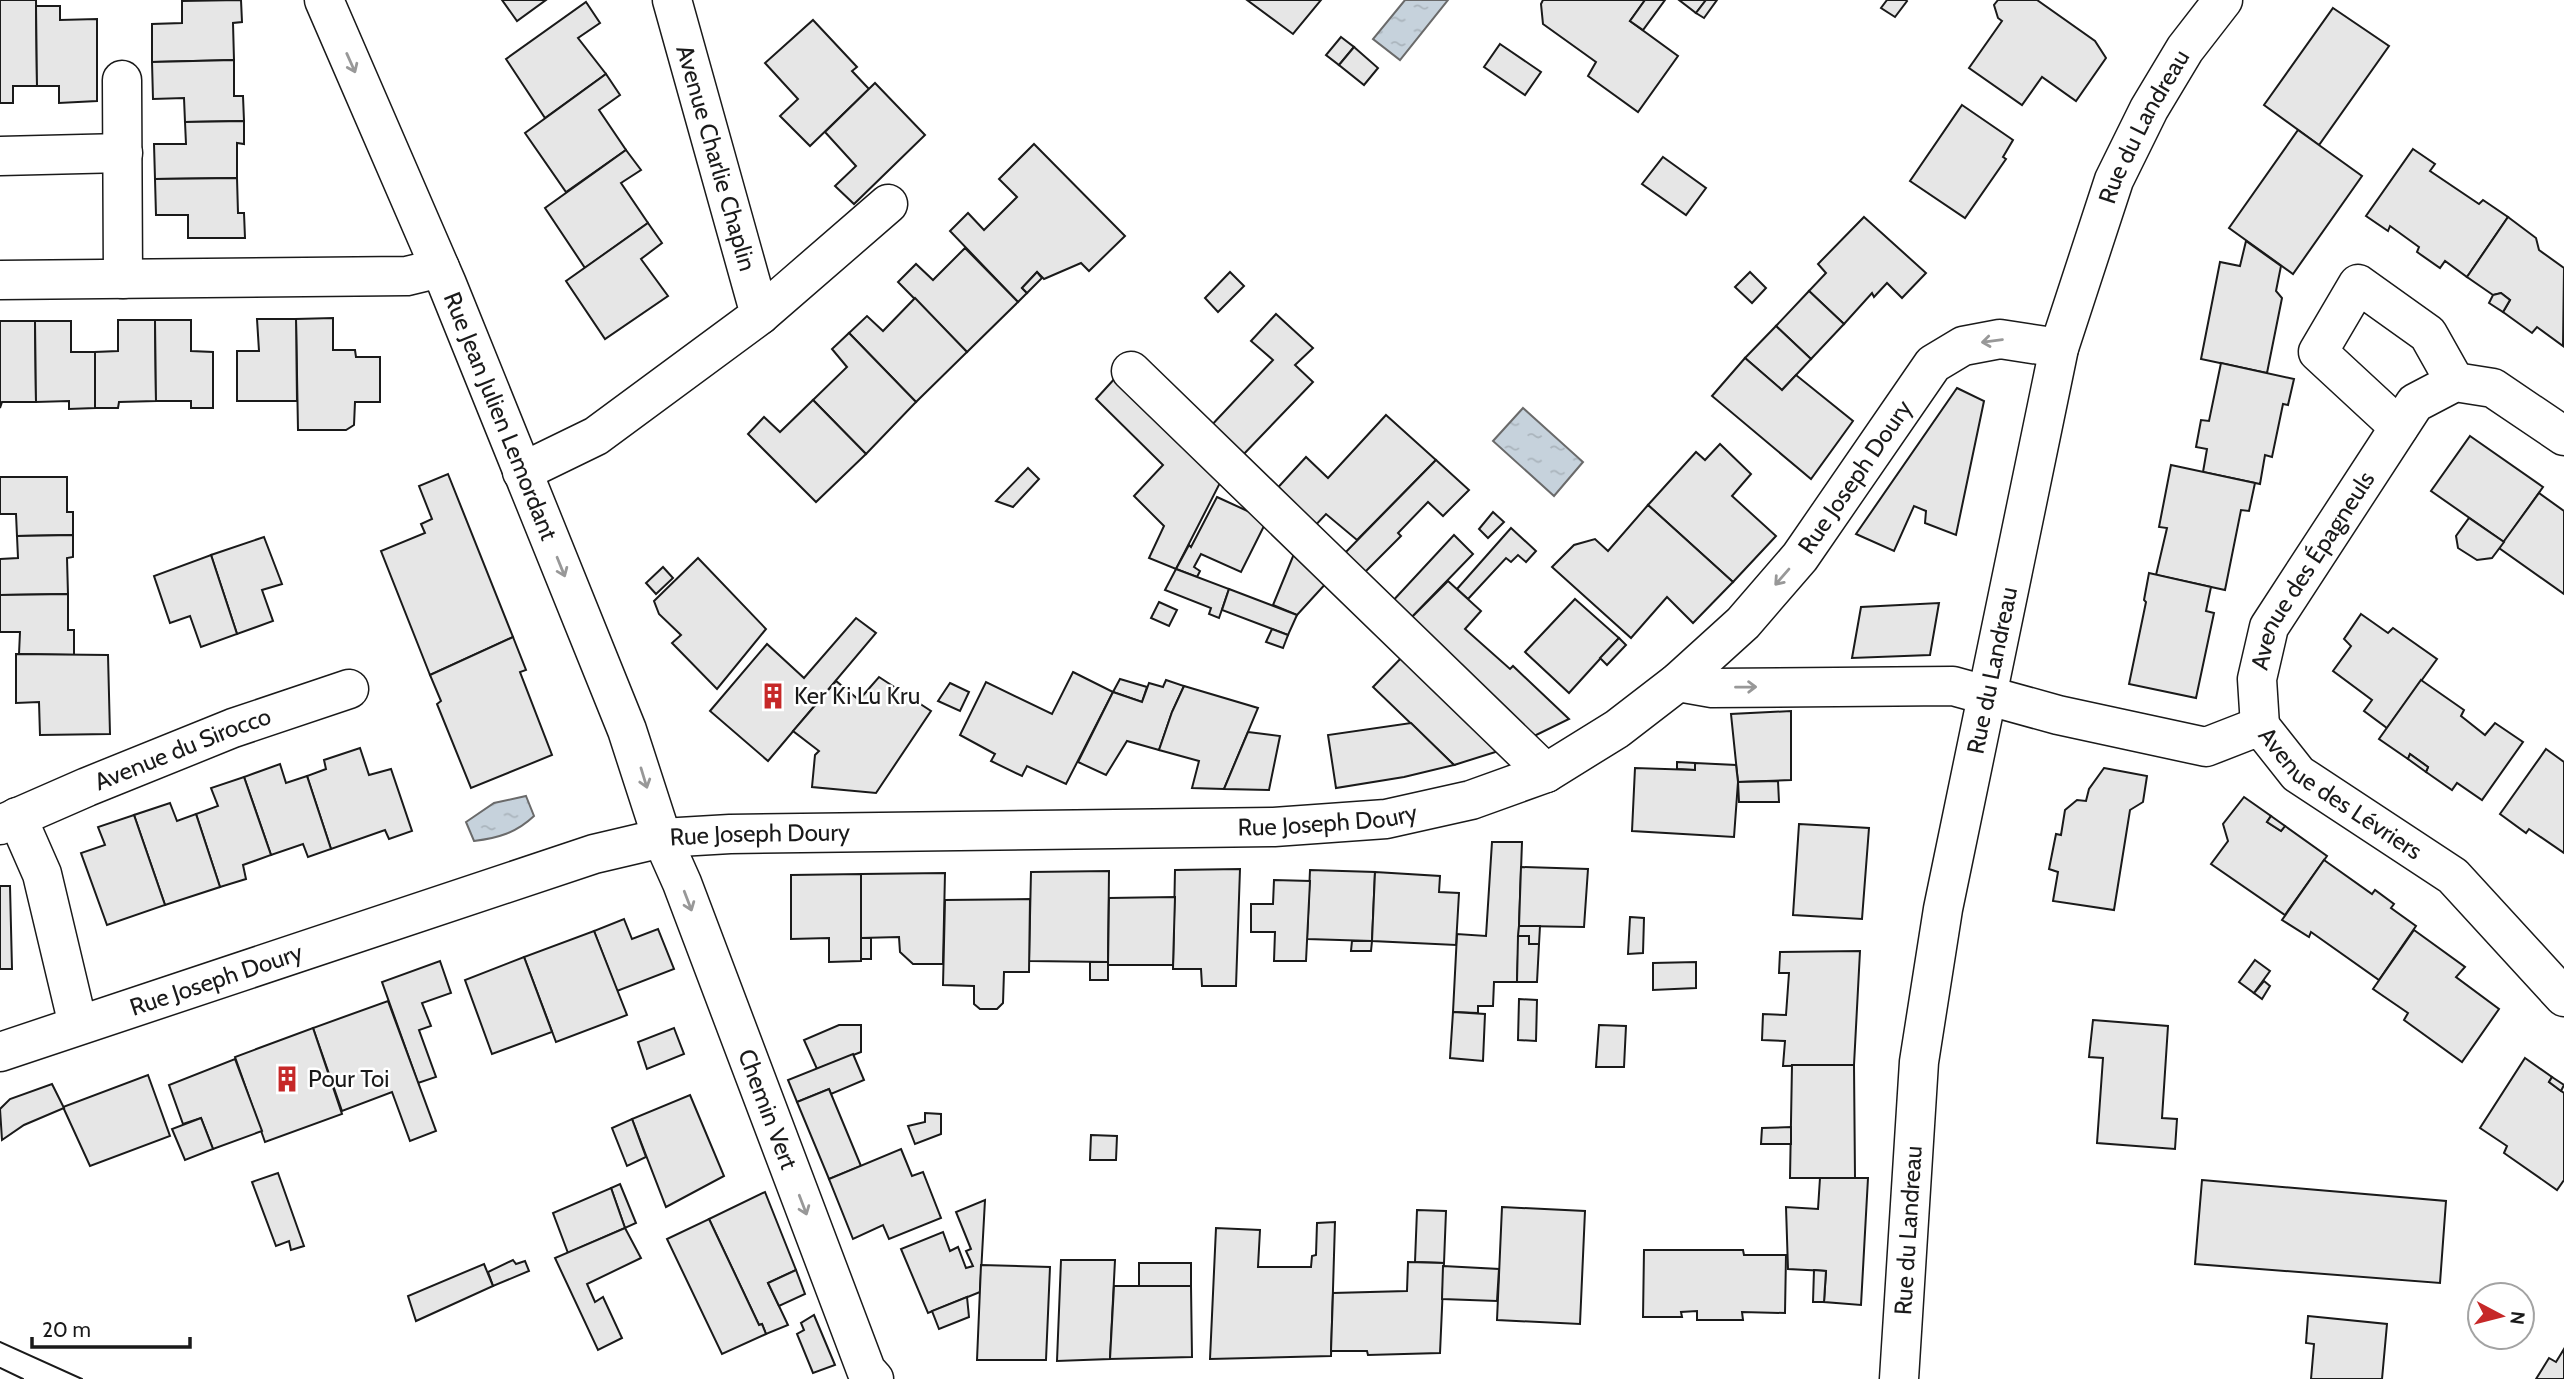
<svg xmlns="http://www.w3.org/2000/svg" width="2564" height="1379" viewBox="0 0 2564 1379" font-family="Cabin,sans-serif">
	<defs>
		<pattern id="water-ripples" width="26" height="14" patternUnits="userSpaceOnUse" patternTransform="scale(1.75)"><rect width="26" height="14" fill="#c6d2dc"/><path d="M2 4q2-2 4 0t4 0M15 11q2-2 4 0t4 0" fill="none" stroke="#aab4bc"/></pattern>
	</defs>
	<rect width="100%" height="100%" fill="#fff"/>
	<g fill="url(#water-ripples)" stroke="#6a6a6a" stroke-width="2">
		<path d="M1405 0H1448L1400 60 1373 39Z"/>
		<path d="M1523 408 1583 462 1554 496 1493 441Z"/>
		<path d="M526 796 534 816C516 833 498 838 474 841L466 822 494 803Z"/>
	</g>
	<g fill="#e6e6e6" stroke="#1a1a1a" stroke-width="2">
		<path d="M0 0H36L37 86H13V103H0Z"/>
		<path d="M241 0 242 22 233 23 234 60 152 62V24L182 23V1Z"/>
		<path d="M502 0H546L517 21Z"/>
		<path d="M1247 0H1321L1293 34Z"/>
		<path d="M1543 0H1645L1630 21 1678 56 1638 112 1588 76 1596 62 1543 24 1541 4Z"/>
		<path d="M1645 0H1665L1643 30 1630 21Z"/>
		<path d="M1679 0H1706L1696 13Z"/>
		<path d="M1706 0H1717L1704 18 1696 13Z"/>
		<path d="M1887 0H1906L1907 1 1895 17 1881 8Z"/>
		<path d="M1998 0H2037L2095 41 2106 58 2076 101 2042 77 2022 105 1969 68 2002 21 1998 18 1994 5Z"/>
		<path d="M586 2 600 23 578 38 606 74 545 118 506 59Z"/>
		<path d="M36 6H60V20L97 19V101L59 103V86H37Z"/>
		<path d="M2333 8 2389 46 2319 145 2264 105Z"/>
		<path d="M813 20 857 67 852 71 869 89 810 146 780 116 798 99 765 63Z"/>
		<path d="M1341 37 1354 47 1339 65 1326 55Z"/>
		<path d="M1500 44 1541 72 1525 95 1484 67Z"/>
		<path d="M1354 47 1378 68 1364 85 1339 65Z"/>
		<path d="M234 60V96H243L244 121 185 122 184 98 153 99 152 62Z"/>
		<path d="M606 74 620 95 599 110 626 150 566 192 525 133Z"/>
		<path d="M875 83 925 135 854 204 835 186 856 166 825 132Z"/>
		<path d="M1962 105 2013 140 2003 157 2006 159 1965 218 1910 181Z"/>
		<path d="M244 121V144L237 143V178L155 179 154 144H186L185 122Z"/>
		<path d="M2298 130 2362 176 2293 274 2229 228Z"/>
		<path d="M1034 144 1125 236 1089 271 1081 263 1044 279 1037 272 1022 288 1027 293 1018 302 950 231 968 213 984 230 1017 197 999 179Z"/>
		<path d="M2413 149 2435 164 2430 171 2479 204 2483 200 2508 217 2467 277 2445 261 2440 268 2417 252 2419 247 2390 226 2388 231 2366 216Z"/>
		<path d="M626 150 641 170 621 183 648 223 585 268 545 208Z"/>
		<path d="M1663 157 1706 188 1686 215 1642 184Z"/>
		<path d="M237 178 238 213H244L245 238H188V215H156L155 179Z"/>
		<path d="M1864 217 1926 273 1902 298 1887 283 1874 297 1872 293 1844 324 1809 291 1826 273 1818 264Z"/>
		<path d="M2508 217 2536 238 2539 250 2564 268 2563 346 2537 327 2532 333 2503 312 2510 300 2501 293 2493 295 2467 277Z"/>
		<path d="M648 223 662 243 641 259 668 296 605 339 566 281Z"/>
		<path d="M2246 241 2281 266 2276 291 2282 298 2267 373 2201 359 2220 262 2240 266Z"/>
		<path d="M965 248 1018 302 967 352 898 282 916 264 933 280Z"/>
		<path d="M1037 272 1042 278 1027 293 1022 288Z"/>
		<path d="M1230 272 1244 286 1218 312 1205 298Z"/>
		<path d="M1750 272 1766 288 1752 303 1735 287Z"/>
		<path d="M1809 291 1844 324 1811 359 1776 326Z"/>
		<path d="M2501 293 2510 300 2503 312 2489 303 2493 295Z"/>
		<path d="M915 298 967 352 916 402 849 333 867 316 883 331Z"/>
		<path d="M1276 314 1313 348 1295 365 1313 382 1240 458 1208 429 1273 360 1251 341Z"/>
		<path d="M333 318V350H355L356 357H380V402H355L354 425 346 430H298L296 319Z"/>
		<path d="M257 319H296L297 401H237V351H259Z"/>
		<path d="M118 320H155L156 401 119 402 118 408H95V352L118 351Z"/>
		<path d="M155 320H191V351L213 352V408H191V401H156Z"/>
		<path d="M0 321H35L36 402H2L0 408Z"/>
		<path d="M35 321H71V352H95V408L69 409V401L36 402Z"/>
		<path d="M1776 326 1811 359 1782 390 1745 358Z"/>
		<path d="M849 333 916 402 866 454 813 400 847 367 832 349Z"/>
		<path d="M1745 358 1782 390 1796 375 1853 421 1811 479 1712 396Z"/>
		<path d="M2221 363 2294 379 2288 405 2283 404 2272 457 2265 455 2260 484 2203 472 2207 449 2196 447 2201 420 2209 421Z"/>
		<path d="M1117 376 1223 477 1176 569 1149 558 1164 526 1134 496 1163 465 1096 399Z"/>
		<path d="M1957 388 1984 401 1956 535 1925 523 1926 511 1914 506 1894 551 1856 534Z"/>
		<path d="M813 400 866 454 816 502 748 434 764 417 780 432Z"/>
		<path d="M1386 415 1436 460 1357 540 1326 514 1311 530 1272 494 1306 457 1328 478Z"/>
		<path d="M2470 436 2543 487 2504 542 2431 491Z"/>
		<path d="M1720 444 1751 474 1732 496 1776 536 1733 582 1648 505 1696 452 1705 460Z"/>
		<path d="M1436 460 1469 490 1443 516 1428 502 1398 533 1401 536 1360 577 1340 558Z"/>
		<path d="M2171 465 2255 483 2249 511 2241 510 2225 590 2156 575 2167 528 2159 527Z"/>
		<path d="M1028 468 1039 479 1013 507 996 501Z"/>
		<path d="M448 474 513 637 430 675 381 551 425 533 421 524 432 519 419 486Z"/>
		<path d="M0 477H67V512H73V535L17 536 16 514H0Z"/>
		<path d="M2539 493 2564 511V594L2499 548Z"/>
		<path d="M1217 497 1267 520 1241 572 1201 554 1194 567 1200 571 1197 577 1176 569 1189 545 1191 547Z"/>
		<path d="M1648 505 1733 582 1693 623 1667 597 1631 638 1552 567 1574 545 1595 539 1608 551Z"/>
		<path d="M1493 512 1504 522 1488 538 1479 529Z"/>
		<path d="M2469 518 2504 542 2492 558 2477 560 2458 548 2456 536Z"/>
		<path d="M1511 528 1536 551 1526 562 1518 555 1511 562 1506 558 1468 599 1457 589Z"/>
		<path d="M73 535V557L67 558 68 594 0 595V559L18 558 17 536Z"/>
		<path d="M1454 535 1473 554 1407 622 1389 605Z"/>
		<path d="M264 537 282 584 262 590 273 621 237 634 211 555Z"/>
		<path d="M1296 549 1329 580 1297 615 1273 605Z"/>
		<path d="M211 555 237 634 201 647 190 616 170 623 154 576Z"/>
		<path d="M698 558 766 629 717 689 672 643 681 635 659 614 654 601Z"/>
		<path d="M663 567 673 578 656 594 646 583Z"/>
		<path d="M1176 569 1229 589 1219 618 1209 614 1211 608 1165 590Z"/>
		<path d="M2149 573 2211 587 2206 611 2214 613 2196 698 2129 684 2146 602 2144 600Z"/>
		<path d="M1448 581 1481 611 1465 629 1510 669 1513 666 1569 719 1528 739 1407 622Z"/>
		<path d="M1229 589 1297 615 1288 635 1222 610Z"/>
		<path d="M68 594V630H74V655L19 654 20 632H0V595Z"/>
		<path d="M1575 599 1619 638 1569 693 1525 652Z"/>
		<path d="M1159 602 1177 610 1169 626 1151 618Z"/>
		<path d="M1939 603 1930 655 1852 658 1861 607Z"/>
		<path d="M2361 614 2388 633 2393 628 2437 659 2387 728 2364 711 2372 700 2333 671 2351 646 2344 639Z"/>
		<path d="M856 618 876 633 768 761 710 711 767 644 804 678Z"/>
		<path d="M1272 629 1288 635 1283 648 1266 642Z"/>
		<path d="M513 637 526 670 520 672 552 755 471 788 437 704 441 701 430 675Z"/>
		<path d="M1619 638 1626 645 1607 665 1600 658Z"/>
		<path d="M1406 653 1505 749 1454 765 1373 687Z"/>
		<path d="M16 654 108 655 110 734 40 735 39 702 16 703Z"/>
		<path d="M1073 672 1113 692 1066 784 1027 766 1022 776 991 761 995 754 960 735 986 682 1052 714Z"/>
		<path d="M879 677 931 711 876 793 812 787 815 755 819 751 793 731 836 681 859 700Z"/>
		<path d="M1120 679 1147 687 1142 702 1113 692Z"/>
		<path d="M1166 680 1184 686 1172 712 1159 750 1127 741 1106 775 1078 762 1113 692 1142 702 1149 683 1163 687Z"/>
		<path d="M2421 680 2464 710 2461 716 2485 735 2495 723 2523 742 2482 800 2457 783 2452 790 2426 772 2428 767 2410 754 2408 759 2379 739Z"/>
		<path d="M950 683 969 692 960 711 938 701Z"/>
		<path d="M1184 686 1258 708 1224 789 1192 788 1199 761 1159 750 1172 712Z"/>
		<path d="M1791 711V780L1738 782 1731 714Z"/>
		<path d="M1411 723 1454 765 1404 777 1336 788 1328 735Z"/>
		<path d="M1248 732 1280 736 1269 790 1224 789Z"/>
		<path d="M360 748 369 775 391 769 412 831 389 839 385 830 331 849 307 776 326 769 324 760Z"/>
		<path d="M2546 749 2564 762V853L2529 829 2526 833 2500 814Z"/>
		<path d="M2410 754 2428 767 2426 772 2408 759Z"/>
		<path d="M1677 762 1695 763V770L1677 769Z"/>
		<path d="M1695 763 1736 765 1738 782 1734 837 1632 831 1635 768 1695 770Z"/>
		<path d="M280 764 286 783 307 776 331 849 308 857 303 844 271 855 244 777Z"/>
		<path d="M2104 768 2147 776 2143 802 2130 810 2114 910 2053 901 2058 872 2049 869 2056 834 2061 835 2065 810 2077 800 2086 801 2089 789Z"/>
		<path d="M244 777 271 855 243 865 246 879 220 887 196 814 218 806 211 788Z"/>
		<path d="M1778 781 1779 802H1739L1738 782Z"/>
		<path d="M2244 797 2271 816 2267 822 2281 831 2285 826 2327 856 2285 915 2211 864 2228 841 2223 824Z"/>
		<path d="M170 803 177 821 196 814 220 887 165 905 134 815Z"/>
		<path d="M134 815 165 905 107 925 81 853 105 845 98 827Z"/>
		<path d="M2271 816 2285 826 2281 831 2267 822Z"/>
		<path d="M1799 824 1869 828 1862 919 1793 915Z"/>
		<path d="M1492 842H1522L1517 982H1494L1493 1006H1478V1013L1453 1012 1457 934 1486 936Z"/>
		<path d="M2324 860 2372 894 2375 890 2394 904 2391 908 2416 926 2379 980 2311 932 2309 937 2282 920Z"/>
		<path d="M1521 867 1588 869 1584 927 1519 926Z"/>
		<path d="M1240 869 1236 986H1202L1201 969H1173L1175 870Z"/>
		<path d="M1310 870 1375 872 1372 941 1307 939Z"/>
		<path d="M1109 871 1108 962 1029 961 1031 872Z"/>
		<path d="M1375 872 1440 876 1439 892 1459 893 1456 945 1372 941Z"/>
		<path d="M945 873 943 964H913L900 952 899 937 861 938V874Z"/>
		<path d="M861 874V961L829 962V938L791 939V875Z"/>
		<path d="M1274 880 1310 881 1306 961H1274L1275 932H1251V904H1273Z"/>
		<path d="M0 886H10L12 969H0Z"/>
		<path d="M1175 897 1173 965H1108L1109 898Z"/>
		<path d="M1030 899 1029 972H1004L1003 1003 997 1009H980L974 1004V986L943 985 945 900Z"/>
		<path d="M1630 917 1644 918 1643 953 1628 954Z"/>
		<path d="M624 919 632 939 658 929 674 969 617 991 594 931Z"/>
		<path d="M1519 926H1540L1539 944H1529V936H1518Z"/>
		<path d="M2414 930 2465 967 2456 977 2499 1009 2462 1062 2404 1020 2408 1013 2373 989Z"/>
		<path d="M594 931 627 1015 556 1042 524 957Z"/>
		<path d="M1518 936H1529V944H1539L1537 982H1517Z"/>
		<rect x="861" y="938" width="10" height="21"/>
		<path d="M1352 941H1372L1371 951H1351Z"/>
		<path d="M1860 951 1854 1065 1783 1066 1785 1041 1762 1040 1763 1014 1786 1015 1789 973H1779L1780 952Z"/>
		<path d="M524 957 552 1032 492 1054 465 980Z"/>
		<path d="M2255 960 2270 971 2254 993 2239 982Z"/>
		<path d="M440 961 451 993 422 1003 431 1026 419 1030 436 1077 418 1083 382 982Z"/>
		<rect x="1090" y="962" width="18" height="18"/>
		<path d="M1696 962V988L1653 990V963Z"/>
		<path d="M2264 981 2270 986 2262 999 2254 993Z"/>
		<path d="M1519 999 1537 1000 1536 1041 1518 1040Z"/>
		<path d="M388 1001 436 1131 410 1141 392 1092 342 1111 313 1028Z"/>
		<path d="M1453 1012 1485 1014 1483 1061 1450 1058Z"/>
		<path d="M2093 1020 2168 1026 2162 1118 2177 1119 2175 1149 2097 1143 2103 1058 2089 1057Z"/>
		<path d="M839 1025H861V1052L817 1069 804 1040Z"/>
		<path d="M1599 1025 1626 1026 1624 1067H1596Z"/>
		<path d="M313 1028 342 1114 265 1142 235 1057Z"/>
		<path d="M674 1028 684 1054 647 1069 638 1042Z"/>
		<path d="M853 1054 864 1080 831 1094 829 1089 797 1102 788 1080Z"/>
		<path d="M2525 1058 2552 1077 2549 1082 2564 1093V1180L2557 1190 2504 1153 2507 1146 2480 1128Z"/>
		<path d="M235 1059 262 1131 213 1149 201 1118 183 1124 169 1085Z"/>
		<path d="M1792 1065H1854L1855 1178H1790Z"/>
		<path d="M148 1075 170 1136 90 1166 63 1107Z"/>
		<path d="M2552 1077 2564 1085 2561 1091 2549 1082Z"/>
		<path d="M52 1084 64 1108 24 1125 2 1140 0 1109 10 1099Z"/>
		<path d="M829 1089 861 1166 829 1179 797 1102Z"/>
		<path d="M690 1095 724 1176 666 1207 632 1119Z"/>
		<path d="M925 1113 941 1114V1134L915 1144 908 1126 925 1122Z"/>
		<path d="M201 1118 213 1149 185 1160 172 1129Z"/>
		<path d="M632 1119 646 1157 627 1166 612 1128Z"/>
		<path d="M1791 1127V1144H1761L1762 1128Z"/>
		<path d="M1091 1135 1117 1136 1116 1160H1090Z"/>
		<path d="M901 1149 912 1176 923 1172 941 1218 889 1239 883 1225 853 1239 829 1179Z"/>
		<path d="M278 1173 304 1246 291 1250 289 1241 276 1246 252 1182Z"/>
		<path d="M1820 1178H1868L1861 1305 1824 1302 1826 1271 1788 1269 1786 1207 1818 1209Z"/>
		<path d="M2202 1180 2446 1201 2440 1283 2195 1264Z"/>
		<path d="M620 1184 636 1223 625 1228 611 1188Z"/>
		<path d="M611 1188 625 1228 568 1253 553 1213Z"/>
		<path d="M765 1192 796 1270 768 1283 788 1325 766 1334 762 1324 759 1325 709 1219Z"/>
		<path d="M985 1200 980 1292 928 1313 901 1249 943 1232 950 1251 958 1247 966 1268 973 1266 966 1251 971 1249 956 1212Z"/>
		<path d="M1502 1207 1585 1211 1580 1324 1497 1320Z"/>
		<path d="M1417 1210 1446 1211 1444 1263 1415 1262Z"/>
		<path d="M709 1219 759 1325 762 1324 766 1334 722 1354 667 1239Z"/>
		<path d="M1335 1222 1331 1356 1210 1359 1216 1228 1260 1230 1258 1267H1311L1312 1256 1316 1255 1317 1223Z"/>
		<path d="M625 1228 641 1258 587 1284 595 1302 603 1297 622 1338 598 1350 555 1258Z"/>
		<path d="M1644 1250H1743L1744 1255H1786L1785 1313 1742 1312 1743 1320H1697V1311L1681 1312 1682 1317H1643Z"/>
		<path d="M513 1260 516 1264 525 1261 529 1271 493 1286 488 1272Z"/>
		<path d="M1061 1260H1115L1110 1359 1057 1361Z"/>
		<path d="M1408 1262 1444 1263 1440 1353 1368 1355 1367 1351H1331L1333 1293 1407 1291Z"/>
		<rect x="1139" y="1263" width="52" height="23"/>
		<path d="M484 1264 493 1286 416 1321 408 1296Z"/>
		<path d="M981 1265 1050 1267 1046 1360H977Z"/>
		<path d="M1443 1266 1499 1269 1497 1301 1442 1299Z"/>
		<path d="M796 1270 805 1294 779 1306 768 1283Z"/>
		<path d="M1814 1270 1826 1271 1824 1302H1813Z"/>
		<path d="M1114 1286H1191L1192 1357 1110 1359Z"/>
		<path d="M967 1297 969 1317 939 1329 932 1311Z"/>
		<path d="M814 1315 835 1365 813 1373 797 1334 804 1330 801 1323Z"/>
		<path d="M2308 1316 2387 1324 2382 1379H2311L2314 1344 2306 1343Z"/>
		<path d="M2564 1349V1379H2536L2549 1358 2556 1362Z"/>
	</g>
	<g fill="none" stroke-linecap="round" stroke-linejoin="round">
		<g stroke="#1a1a1a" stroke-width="41">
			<g id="minor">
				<path id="s1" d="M324 0 447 284 627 730 662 838 682 883 866 1370 874 1379"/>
				<path d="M122 80 123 279"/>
				<path d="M0 156 123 153"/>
				<path d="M0 280 407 276 440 268"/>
				<path d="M760 315 888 204"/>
				<path d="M1131 371 1546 773"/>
				<path d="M2399 427 2318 352 2358 284 2428 334 2455 382"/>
				<path d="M522 472 596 436 760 315 672 0"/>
				<path id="s2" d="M1678 682 1712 688 1953 686 2058 715 2206 747 2260 726 2298 774 2453 876 2564 997"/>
				<path id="s3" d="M2260 726 2257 679 2269 627 2415 403 2455 382 2493 388 2564 436"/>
				<path d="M17 817 42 874 78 1025"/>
				<path id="s4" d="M0 825 87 787 233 728 349 689"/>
				<path id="s5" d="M0 1052 594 854 662 838 730 834 1274 827 1386 819 1471 800 1546 773 1617 729 1678 682 1743 623 1800 557 1933 364 1963 346 2000 339 2059 348"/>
				<path id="s6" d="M1899 1379 1919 1062 1943 909 2059 348 2114 180 2149 109 2185 49 2223 0"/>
			</g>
		</g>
		<use href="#minor" stroke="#fff" stroke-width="38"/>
		<g stroke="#1a1a1a" stroke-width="2">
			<path d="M0 1342 82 1379"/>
			<path d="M0 1368 23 1379"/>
		</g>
	</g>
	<defs><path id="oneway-shaft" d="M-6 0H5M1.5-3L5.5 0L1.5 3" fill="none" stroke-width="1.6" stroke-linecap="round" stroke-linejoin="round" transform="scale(1.75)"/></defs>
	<g stroke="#989898">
		<use href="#oneway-shaft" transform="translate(351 63) rotate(66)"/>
		<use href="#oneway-shaft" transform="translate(1992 341) rotate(173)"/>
		<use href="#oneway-shaft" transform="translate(561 567) rotate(68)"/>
		<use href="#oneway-shaft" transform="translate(1782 577) rotate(131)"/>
		<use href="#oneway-shaft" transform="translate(1746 687) rotate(-1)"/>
		<use href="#oneway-shaft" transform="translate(644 778) rotate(73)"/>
		<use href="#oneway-shaft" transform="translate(688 901) rotate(69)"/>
		<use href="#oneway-shaft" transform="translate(803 1205) rotate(69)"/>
	</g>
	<defs>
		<g id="building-bare" transform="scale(2.1)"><path d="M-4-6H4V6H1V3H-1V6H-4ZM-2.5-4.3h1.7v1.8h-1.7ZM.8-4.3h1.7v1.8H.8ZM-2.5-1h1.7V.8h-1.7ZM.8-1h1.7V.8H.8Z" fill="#c62828" stroke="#fff" stroke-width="2.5" paint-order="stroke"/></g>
	</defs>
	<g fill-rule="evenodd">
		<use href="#building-bare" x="773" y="696"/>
		<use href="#building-bare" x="287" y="1079"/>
	</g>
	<g text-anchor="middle" stroke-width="5" stroke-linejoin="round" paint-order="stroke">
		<g font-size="24" fill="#1a1a1a" stroke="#fff">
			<text dy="8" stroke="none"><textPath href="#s6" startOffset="1283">Rue du Landreau</textPath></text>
			<text transform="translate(716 158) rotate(74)" y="8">Avenue Charlie Chaplin</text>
			<text dy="8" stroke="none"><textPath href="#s1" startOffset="452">Rue Jean Julien Lemordant</textPath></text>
			<text dy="8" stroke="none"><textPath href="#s5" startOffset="2020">Rue Joseph Doury</textPath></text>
			<text dy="8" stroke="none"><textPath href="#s3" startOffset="170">Avenue des Épagneuls</textPath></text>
			<text dy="8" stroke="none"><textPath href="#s6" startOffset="716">Rue du Landreau</textPath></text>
			<text dy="8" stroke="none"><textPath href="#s4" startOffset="198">Avenue du Sirocco</textPath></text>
			<text dy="8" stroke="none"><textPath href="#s2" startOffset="700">Avenue des Lévriers</textPath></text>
			<text dy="8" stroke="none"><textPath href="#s5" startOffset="1362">Rue Joseph Doury</textPath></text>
			<text dy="8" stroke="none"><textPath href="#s5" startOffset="794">Rue Joseph Doury</textPath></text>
			<text dy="8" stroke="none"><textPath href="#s5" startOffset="228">Rue Joseph Doury</textPath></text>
			<text dy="8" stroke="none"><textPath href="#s1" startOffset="1195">Chemin Vert</textPath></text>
			<text dy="8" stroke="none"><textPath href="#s6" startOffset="149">Rue du Landreau</textPath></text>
		</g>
		<g font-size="24" fill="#1a1a1a" stroke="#fff" text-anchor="start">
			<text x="794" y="704">Ker Ki Lu Kru</text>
			<text x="308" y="1087">Pour Toi</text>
		</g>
	</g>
	<g transform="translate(2501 1316) rotate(97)"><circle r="33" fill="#ffffff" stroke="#a3a3a3" stroke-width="2"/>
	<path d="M0-5L12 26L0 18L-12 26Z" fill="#c62828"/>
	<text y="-10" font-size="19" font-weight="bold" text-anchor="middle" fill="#1a1a1a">N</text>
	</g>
	<path d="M32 1337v10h158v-10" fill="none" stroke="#1a1a1a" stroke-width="3.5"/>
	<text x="42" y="1337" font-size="21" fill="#1a1a1a" stroke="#ffffff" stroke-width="5" paint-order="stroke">20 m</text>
</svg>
